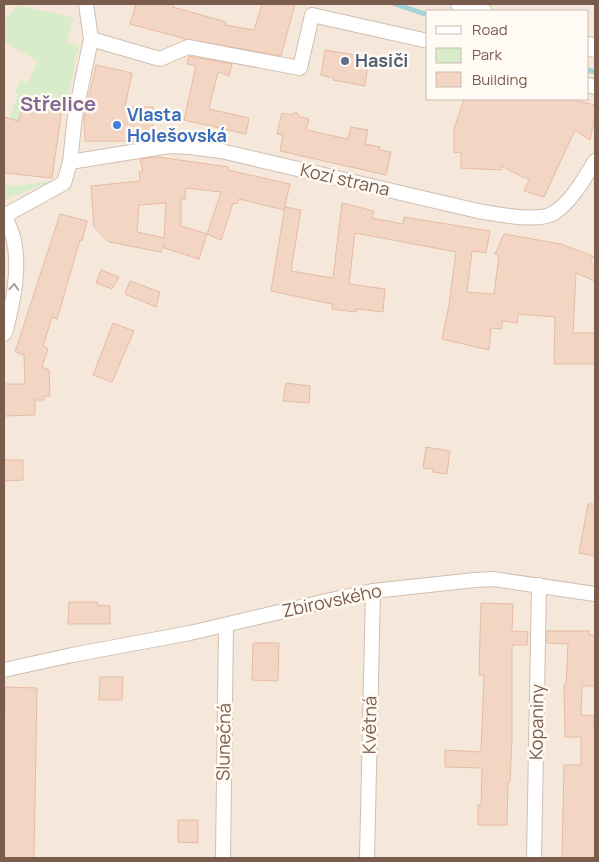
<svg xmlns="http://www.w3.org/2000/svg" width="599" height="862" viewBox="0 0 599 862" font-family="Manrope,sans-serif">
	<rect width="100%" height="100%" fill="#fdf6ec"/>
	<path fill="#f5e8da" fill-rule="evenodd" d="M4 4H595V858H4ZM428 11H588V99H428Z"/>
	<g fill="#d8ecc9">
		<path d="M18 5 74 18 66 42 79 46 67 103 27 97 4 158V132L18 95 15 92 21 80 28 83 38 61 4 42V21Z"/>
		<path d="M52 181 4 200V184L15 186Z"/>
	</g>
	<g fill="none" stroke-linecap="round" stroke-linejoin="round">
		<g stroke="#a5d3da" stroke-width="5">
			<path d="M395 4 428 15"/>
			<path d="M588 70 595 72"/>
		</g>
	</g>
	<g fill="#f3d5c3" stroke="#e6bba3" fill-rule="evenodd">
		<path d="M136 4H174L173 7 226 22 225 25 254 30 262 4H295L281 56 186 39 130 24Z"/>
		<path d="M325 50 369 57 365 86 333 80 334 78 321 75Z"/>
		<path d="M189 56 232 64 229 76 218 72 209 109 249 118 246 134 184 120 196 66 187 64Z"/>
		<path d="M96 65 132 73 125 107H153V140L137 142 136 141H85L84 118Z"/>
		<path d="M27 97 63 102 52 178 4 173V117L18 121Z"/>
		<path d="M464 99H569L595 105V121H594L590 140 575 130 544 197 524 191 529 180 501 166V170L461 168V152L454 153V129Z"/>
		<path d="M296 112 300 117 309 119 306 130 348 139 351 127 368 130 365 144 380 147 379 150 391 152 386 175 280 151 283 135 277 134 282 113 291 115Z"/>
		<path d="M158 157 229 167 228 170 290 184 284 210 239 199 237 204 233 203 221 240 207 234 199 259 164 248V244L161 252 109 242 94 227 91 186 140 181 139 172 143 171 140 159ZM186 188 221 192 207 234 181 226V199H185ZM166 203 164 238 137 232 139 205Z"/>
		<path d="M342 203 374 211 372 218 403 224 404 217 490 231 486 253 472 251 467 292 494 294 499 255 495 254 504 234 561 244 593 256 590 263 595 265V281L576 273 573 333H595V364H554L555 317 518 314 517 323 502 321V329L491 328 489 350 442 339 449 305 456 252 355 233 349 284 385 289 383 312 356 309V312L332 309V304L271 291 285 207 301 210 291 271 333 278Z"/>
		<path d="M60 214 87 221 82 241 80 240 57 319 52 317 43 346 48 349 42 367 49 370 50 396H44V400H35V415L4 416V384H25L24 355 15 352Z"/>
		<path d="M101 270 119 277 112 289 96 283Z"/>
		<path d="M130 281 160 292 156 307 125 294Z"/>
		<path d="M113 323 134 331 112 382 93 375Z"/>
		<path d="M286 383 310 386 309 403 283 401Z"/>
		<path d="M426 447 450 451 447 474 433 472V469L423 468Z"/>
		<path d="M4 460H23V480L4 481Z"/>
		<path d="M588 504H595V556L579 553Z"/>
		<path d="M69 602H97V605L110 606V624H68Z"/>
		<path d="M481 603 513 604 512 631 528 632 527 645H512V738L510 782H508L507 825H478V805H481L482 768 445 767V750L481 752 484 675H479Z"/>
		<path d="M547 631H589V635H595V686H582L581 715 594 716V727H595V858H562L564 765H581V737H565L564 684H566L568 644 547 643Z"/>
		<path d="M253 643H279L278 681 252 680Z"/>
		<path d="M100 677H123L122 700H99Z"/>
		<path d="M5 687 37 688 34 858H4Z"/>
		<path d="M178 820H198V843L178 842Z"/>
	</g>
	<g fill="none" stroke-linecap="round" stroke-linejoin="round">
		<g stroke="#d1beb0" stroke-width="16">
			<g id="minor">
				<path d="M86 4 91 39"/>
				<path d="M588 85 595 87"/>
				<path d="M70 162 169 146 190 147 221 151 478 211C496 214 538 223 554 213 572 201 584 179 595 161"/>
				<path d="M4 216 64 183 70 162 75 116 91 39 160 59 188 47 300 68 312 15 428 41"/>
				<path d="M4 334 6 330C13 302 20 270 14 241 13 233 8 224 5 216"/>
				<path d="M4 670 72 655 190 633 331 600 373 591 475 580 493 579 595 594"/>
				<path d="M223 858 226 626"/>
				<path d="M367 858 373 591"/>
				<path d="M534 858 539 585"/>
			</g>
		</g>
		<g stroke="#d1beb0" stroke-width="20">
			<g id="tertiary">
				<path d="M460 4 482 11"/>
				<path d="M588 46 595 48"/>
			</g>
		</g>
		<use href="#minor" stroke="#fff" stroke-width="14"/>
		<use href="#tertiary" stroke="#fff" stroke-width="18"/>
	</g>
	<defs><path id="oneway-chevron" d="M-2-3.5L2.5 0L-2 3.5" fill="none" stroke-width="1.6" stroke-linecap="round" stroke-linejoin="round" transform="scale(1.25)"/></defs>
	<use stroke="#af9d94" href="#oneway-chevron" transform="translate(14 287) rotate(-86)"/>
	<circle fill="#5c6f8a" stroke="#fffaf3" stroke-width="2" cx="345" cy="61" r="5"/>
	<circle fill="#3f7fe0" stroke="#fffaf3" stroke-width="2" cx="117" cy="125" r="5"/>
	<g text-anchor="middle" stroke-width="5" stroke-linejoin="round" paint-order="stroke">
		<g font-size="18" font-weight="bold" fill="#4e5e75" stroke="#fffaf3" text-anchor="start">
			<text x="355" y="67">Hasiči</text>
		</g>
		<g font-size="18" font-weight="bold" fill="#366cbe" stroke="#fffaf3" text-anchor="start">
			<text x="127" y="121">Vlasta<tspan x="127" dy="21">Holešovská</tspan></text>
		</g>
		<g font-size="18" fill="#7a5c4d" stroke="#fffaf3">
			<text transform="translate(345 180) rotate(13)" y="6">Kozí strana</text>
			<text transform="translate(332 601) rotate(-12)" y="6">Zbirovského</text>
			<text transform="translate(537 722) rotate(-89)" y="6">Kopaniny</text>
			<text transform="translate(370 725) rotate(-89)" y="6">Květná</text>
			<text transform="translate(224 742) rotate(-89)" y="6">Slunečná</text>
		</g>
		<g font-size="20" font-weight="bold" fill="#846695" stroke="#fffaf3">
			<text x="58" y="111">Střelice</text>
		</g>
	</g>
	<rect width="599" height="862" fill="none" stroke="#7a5c4d" stroke-width="10"/>
	<rect x="426" y="10" width="162" height="90" fill="#fffaf3" stroke="#cabbb1"/>
	<rect x="436" y="26" width="25" height="8" fill="#ffffff" stroke="#cabbb1"/>
	<text x="472" y="35" font-size="15" fill="#7a5c4d">Road</text>
	<rect x="436" y="48" width="25" height="15" fill="#d8ecc9" stroke="#cabbb1"/>
	<text x="472" y="60" font-size="15" fill="#7a5c4d">Park</text>
	<rect x="436" y="72" width="25" height="15" fill="#f3d5c3" stroke="#cabbb1"/>
	<text x="472" y="85" font-size="15" fill="#7a5c4d">Building</text>
</svg>
